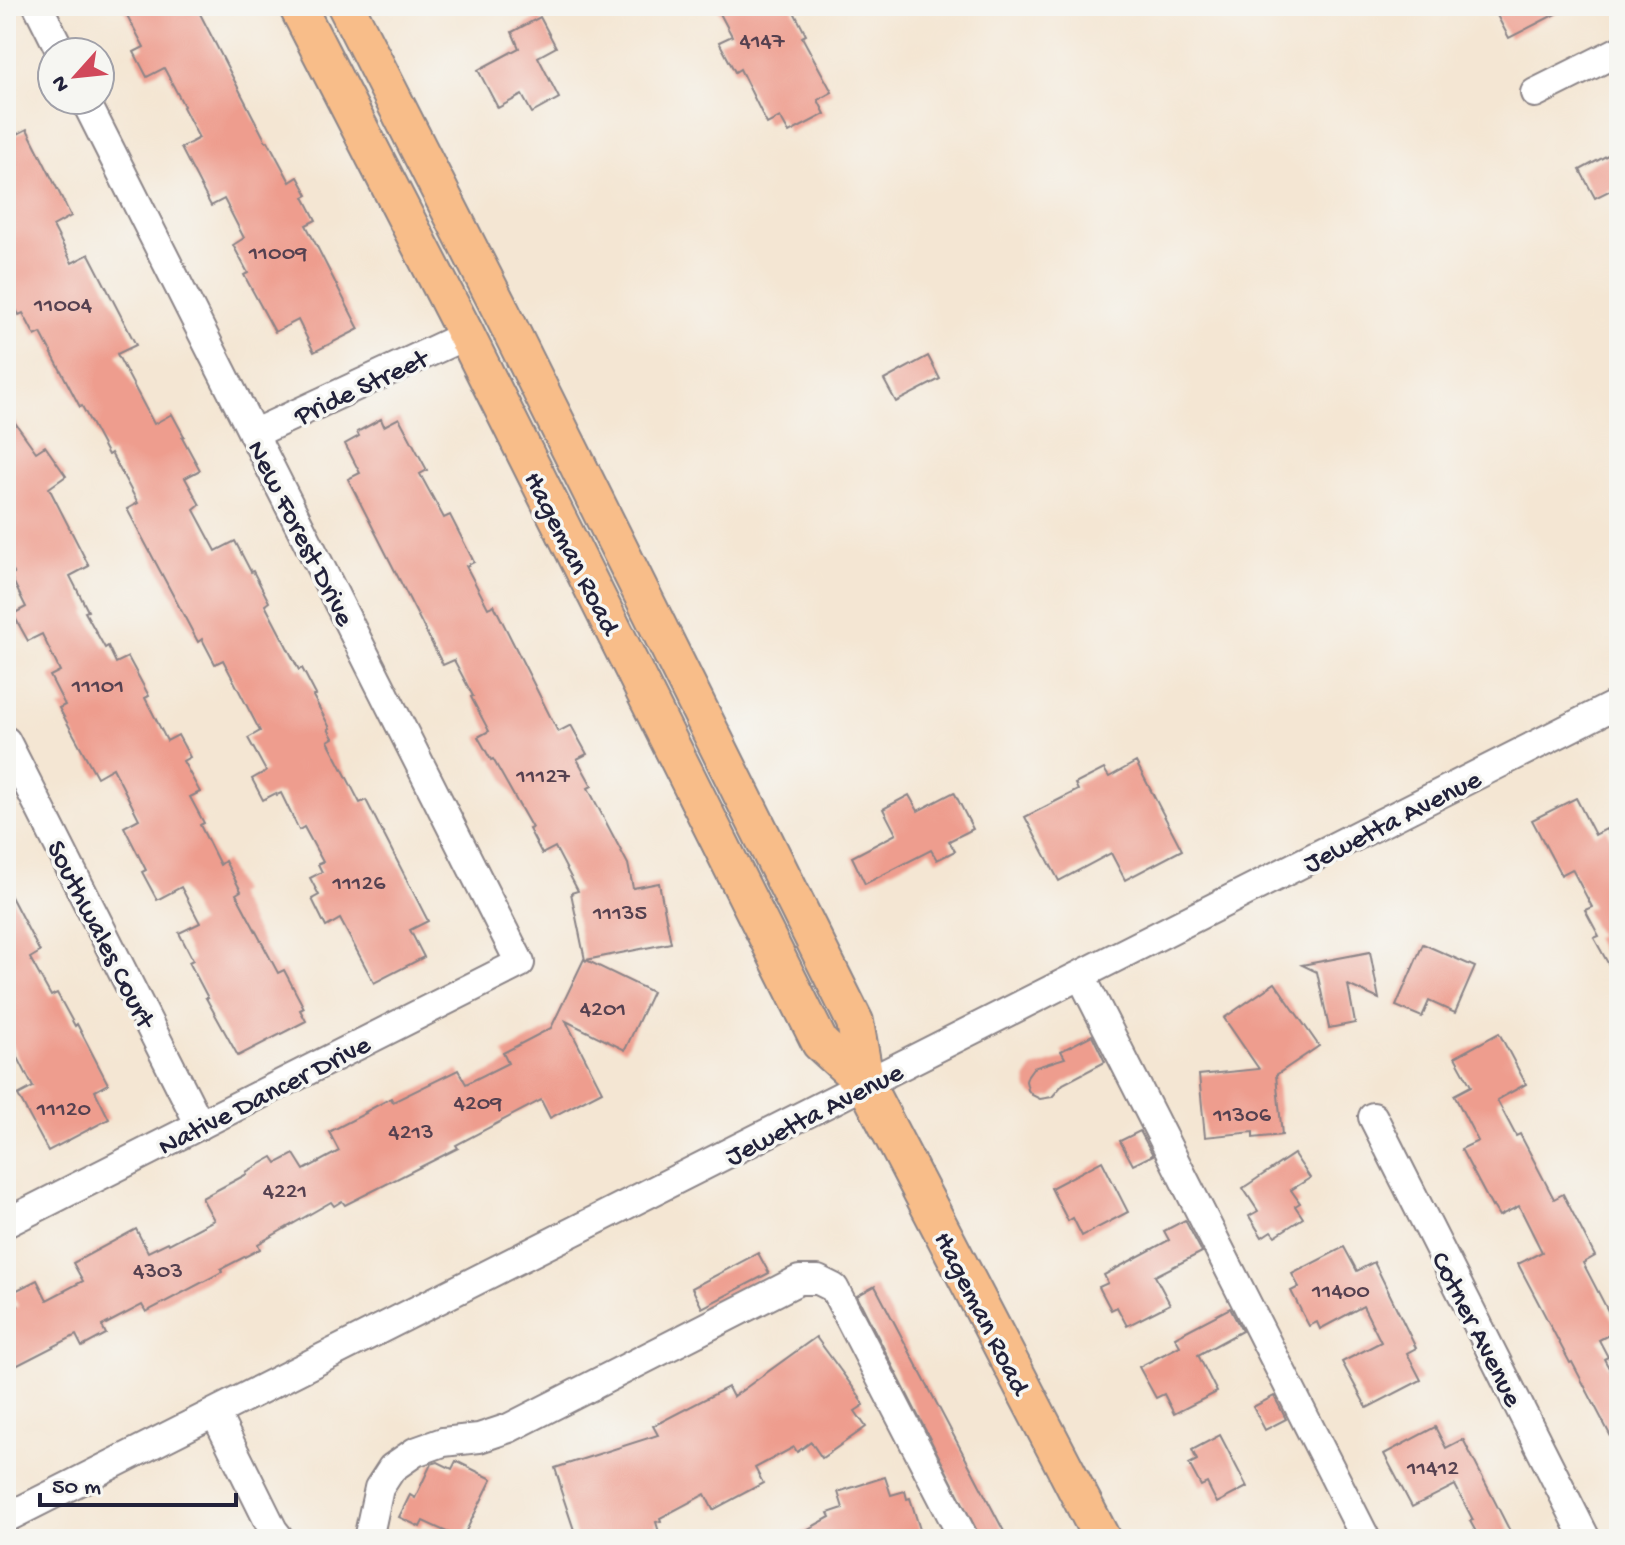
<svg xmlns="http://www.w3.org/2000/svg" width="1625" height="1545" viewBox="0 0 1625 1545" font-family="'Gochi Hand',sans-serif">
	<rect width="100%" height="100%" fill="#f6f6f2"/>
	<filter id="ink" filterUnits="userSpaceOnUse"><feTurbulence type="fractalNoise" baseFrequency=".0125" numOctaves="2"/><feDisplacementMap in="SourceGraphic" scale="16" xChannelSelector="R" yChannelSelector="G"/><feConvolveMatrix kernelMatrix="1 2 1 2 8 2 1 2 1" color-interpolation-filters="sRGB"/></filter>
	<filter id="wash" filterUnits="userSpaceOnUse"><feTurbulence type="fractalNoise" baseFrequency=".006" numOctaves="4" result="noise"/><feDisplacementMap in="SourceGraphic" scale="32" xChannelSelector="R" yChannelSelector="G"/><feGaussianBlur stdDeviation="1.8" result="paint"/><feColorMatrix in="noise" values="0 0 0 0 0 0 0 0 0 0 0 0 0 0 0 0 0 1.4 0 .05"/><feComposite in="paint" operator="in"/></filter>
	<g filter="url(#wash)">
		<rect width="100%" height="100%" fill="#f4e6d3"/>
		<g id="blocks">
			<g fill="#ee9d8e">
				<path d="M122 6H196L266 142 268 141 290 182 298 177 308 195 304 197 316 220 306 225 359 329 314 352 298 320 275 332 244 275 248 273 233 245 244 238 224 199 211 206 181 148 199 138 183 107 184 106 164 68 147 77 134 52 144 47Z"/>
				<path d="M716 6H791L806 35 802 37 832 92 818 100 825 114 789 133 780 117 767 124 740 69 735 72 719 42 732 36Z"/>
				<path d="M1492 6H1571L1509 38Z"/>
				<path d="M540 17 556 47 538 57 559 98 532 113 522 95 498 108 478 70 519 48 512 32Z"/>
				<path d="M27 129 71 216 53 226 72 263 89 254 136 345 117 354 154 424 172 414 184 436 182 437 200 470 185 478 200 505 194 510 216 551 235 541 251 572 253 571 269 602 265 605 299 670 302 668 316 695 313 696 330 728 328 729 333 738 328 741 360 803 366 800 428 921 410 930 424 957 374 983 340 919 326 927 312 899 319 895 310 878 322 872 318 864 323 862 304 827 299 830 281 793 277 795 276 793 263 800 252 779 266 771 248 738 260 731 223 660 215 664 202 639 198 642 127 509 138 503 111 453 108 455 82 406 80 407 41 333 35 336 23 313 19 315 6 291V140Z"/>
				<path d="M1619 149V186L1595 198 1580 170Z"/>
				<path d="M928 356 940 379 896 402 884 380Z"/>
				<path d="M6 410 36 452 45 446 66 476 49 488 89 566 70 576 88 611 85 612 105 648 108 646 116 663 128 657 149 696 145 698 167 741 178 735 190 757 183 761 200 792 190 797 204 823 200 825 220 865 225 861 241 891 236 894 278 973 284 970 304 1008 300 1010 306 1021 238 1056 206 998H208L189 962 193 960 179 933 200 923 181 887 157 900 142 872 146 870 124 827 139 819 113 768 97 777 59 708 65 705 50 676 60 671 42 634 28 641 13 614 26 607 10 575 14 573 6 557Z"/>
				<path d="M399 418 427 470 420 474 444 518 450 515 474 562 466 566 488 608 494 605 558 732 571 725 587 754 577 759 592 786 588 788 628 864 633 888 659 883 671 943 586 960 652 992 625 1050 566 1021 602 1091 550 1118 541 1100 456 1145 458 1148 345 1205 342 1201 334 1206 331 1202 258 1244 260 1249 221 1269 222 1272 146 1312 142 1305 102 1326 106 1334 82 1347 76 1335 6 1371V1312L18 1306 11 1293 37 1280 47 1300 83 1281 73 1263 136 1229 148 1252 168 1242 169 1244 214 1220 202 1198 247 1174 246 1172 273 1157 277 1163 294 1154 304 1170 339 1151 329 1132 366 1113 365 1112 391 1098 393 1102 458 1070 466 1084 508 1063 503 1053 551 1028 584 959 585 960 571 893 578 891 555 847 542 854 529 829 532 828 493 759 491 760 478 737 489 731 471 697 473 696 454 660 443 665 348 479 360 473 345 444 359 436 357 432 381 419 384 426Z"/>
				<path d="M1136 762 1182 850 1125 880 1111 853 1059 881 1025 817 1078 790 1075 784 1104 769 1109 777Z"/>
				<path d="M954 792 973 829 949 841 955 851 937 860 931 850 865 884 852 857 896 834 883 809 909 795 918 811Z"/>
				<path d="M1576 798 1595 835 1606 829 1619 853V983L1594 938 1599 936 1585 910 1592 907 1572 869 1561 875 1532 820Z"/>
				<path d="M6 887 40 952 30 958 51 996 57 993 75 1026 77 1024 108 1084 95 1091 109 1119 48 1151 18 1095 33 1087 6 1034Z"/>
				<path d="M1423 944 1475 967 1455 1013 1429 1001 1422 1017 1396 1006Z"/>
				<path d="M1370 952 1379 999 1348 985 1355 1023 1329 1028 1317 972 1302 965Z"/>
				<path d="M1275 983 1319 1046 1276 1075 1282 1135 1253 1138V1132L1205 1137 1199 1075 1259 1069 1224 1018Z"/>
				<path d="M1499 1033 1526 1084 1497 1100 1516 1136 1520 1134 1554 1199 1563 1194 1595 1256 1583 1263 1618 1330 1599 1340 1608 1357 1604 1359 1619 1386V1452L1572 1362 1570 1363 1518 1264 1542 1252 1519 1206 1499 1216 1493 1206 1492 1207 1461 1149 1478 1141 1454 1095 1471 1086 1455 1057Z"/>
				<path d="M1092 1035 1105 1062 1063 1084 1052 1097 1040 1099 1032 1095 1028 1090 1026 1081 1028 1075 1033 1068 1065 1058 1061 1051Z"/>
				<path d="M1140 1131 1153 1155 1133 1165 1120 1141Z"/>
				<path d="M1294 1154 1310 1178 1291 1190 1300 1203 1295 1206 1303 1218 1275 1236 1271 1231 1262 1237 1249 1216 1258 1211 1243 1188Z"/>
				<path d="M1102 1161 1128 1212 1082 1236 1073 1218 1068 1221 1051 1188Z"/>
				<path d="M1185 1220 1202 1252 1155 1276 1170 1304 1127 1326 1117 1307 1111 1310 1099 1287 1108 1283 1104 1275 1169 1240 1164 1231Z"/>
				<path d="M1344 1247 1357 1271 1374 1262 1416 1348 1407 1353 1421 1380 1367 1408 1342 1362 1381 1342 1363 1306 1320 1329 1317 1322 1309 1326 1291 1291 1299 1287 1292 1274Z"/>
				<path d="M758 1253 769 1273 702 1308 692 1288Z"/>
				<path d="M875 1286 1008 1539H982L980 1537 857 1296Z"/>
				<path d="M1230 1308 1242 1331 1198 1355 1217 1392 1174 1414 1164 1394 1156 1398 1139 1367 1180 1346 1175 1337Z"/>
				<path d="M816 1337 860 1397 859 1398 864 1405 855 1411 866 1427 822 1458 811 1442 797 1452 794 1447 755 1468 763 1483 713 1510 705 1494 660 1518 661 1521 656 1522 661 1539H577L560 1488 561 1487 555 1468 658 1435 653 1426 728 1387 733 1397Z"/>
				<path d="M1274 1396 1286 1419 1265 1430 1253 1407Z"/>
				<path d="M1435 1427 1446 1448 1463 1439 1514 1539H1480L1470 1521 1473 1520 1455 1485 1412 1507 1384 1454Z"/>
				<path d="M1220 1435 1247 1487 1217 1503 1207 1483 1201 1486 1189 1464 1197 1460 1192 1450Z"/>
				<path d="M456 1461 492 1479 462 1539 423 1521 420 1527 399 1517 410 1495 415 1498 431 1464 438 1462 452 1469Z"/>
				<path d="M885 1477 891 1495 905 1491 907 1499 910 1498 923 1539H790L830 1517 828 1513 843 1508 838 1492Z"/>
			</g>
		</g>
	</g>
	<g filter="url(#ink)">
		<use href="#blocks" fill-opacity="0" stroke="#8b8487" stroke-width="2"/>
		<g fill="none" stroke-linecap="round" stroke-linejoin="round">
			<g stroke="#8b8487" stroke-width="32">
				<g id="minor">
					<path d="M38 6 61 52"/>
					<path d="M1535 93 1619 51"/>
					<path d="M253 434 466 335"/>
					<path d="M6 741 200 1125"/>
					<path d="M1081 976 1366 1539"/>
					<path d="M1373 1117 1586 1539"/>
					<path d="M6 1223 520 963 85 100"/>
					<path d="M215 1413 273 1530 280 1539"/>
					<path d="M6 1518 1619 703"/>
					<path d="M368 1539 379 1488 392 1468 415 1452 443 1442 479 1438 509 1428 799 1280H818L834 1288 964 1539"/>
				</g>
			</g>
			<g stroke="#8b8487" stroke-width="40">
				<g id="major">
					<path d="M297 6 466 335 820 1043 866 1085"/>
					<path d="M346 6 505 319 855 1022 866 1085 1102 1539"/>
				</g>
			</g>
			<use href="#minor" stroke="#fff" stroke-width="28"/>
			<use href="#major" stroke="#f8bd89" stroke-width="36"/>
		</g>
	</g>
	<g text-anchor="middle" stroke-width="7" stroke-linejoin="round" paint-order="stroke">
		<g font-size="24" fill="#554150">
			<text x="762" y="47">4147</text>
			<text x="278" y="259">11009</text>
			<text x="63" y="311">11004</text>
			<text x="98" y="692">11101</text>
			<text x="543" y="782">11127</text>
			<text x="359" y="889">11126</text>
			<text x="620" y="919">11135</text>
			<text x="603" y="1015">4201</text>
			<text x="478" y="1109">4209</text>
			<text x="64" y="1115">11120</text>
			<text x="1242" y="1121">11306</text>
			<text x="411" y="1138">4213</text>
			<text x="285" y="1197">4221</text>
			<text x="158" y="1277">4303</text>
			<text x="1341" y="1297">11400</text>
			<text x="1433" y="1474">11412</text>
		</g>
		<g font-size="28" fill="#22223b" stroke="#f6f6f2">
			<text transform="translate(360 385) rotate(-25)" y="10">Pride Street</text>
			<text transform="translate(303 532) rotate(63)" y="10">New Forest Drive</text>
			<text transform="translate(574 552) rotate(63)" y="10">Hageman Road</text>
			<text transform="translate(1391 819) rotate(-27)" y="10">Jewetta Avenue</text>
			<text transform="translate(103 933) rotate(63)" y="10">Southwales Court</text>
			<text transform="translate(263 1093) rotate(-27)" y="10">Native Dancer Drive</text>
			<text transform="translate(813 1112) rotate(-27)" y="10">Jewetta Avenue</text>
			<text transform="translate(984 1312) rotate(63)" y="10">Hageman Road</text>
			<text transform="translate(1479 1328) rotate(63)" y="10">Cotner Avenue</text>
		</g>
	</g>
	<rect width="1625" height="1545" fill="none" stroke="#f6f6f2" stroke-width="32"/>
	<g transform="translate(76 76) rotate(243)"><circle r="38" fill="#f6f6f2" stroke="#a1a1a9" stroke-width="2"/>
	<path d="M0-6L14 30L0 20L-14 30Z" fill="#d1495b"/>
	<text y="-12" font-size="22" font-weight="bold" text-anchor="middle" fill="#22223b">N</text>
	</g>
	<path d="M40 1493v12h196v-12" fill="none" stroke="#22223b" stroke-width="4"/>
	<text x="52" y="1493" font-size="24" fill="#22223b" stroke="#f6f6f2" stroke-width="6" paint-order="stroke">50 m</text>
</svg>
